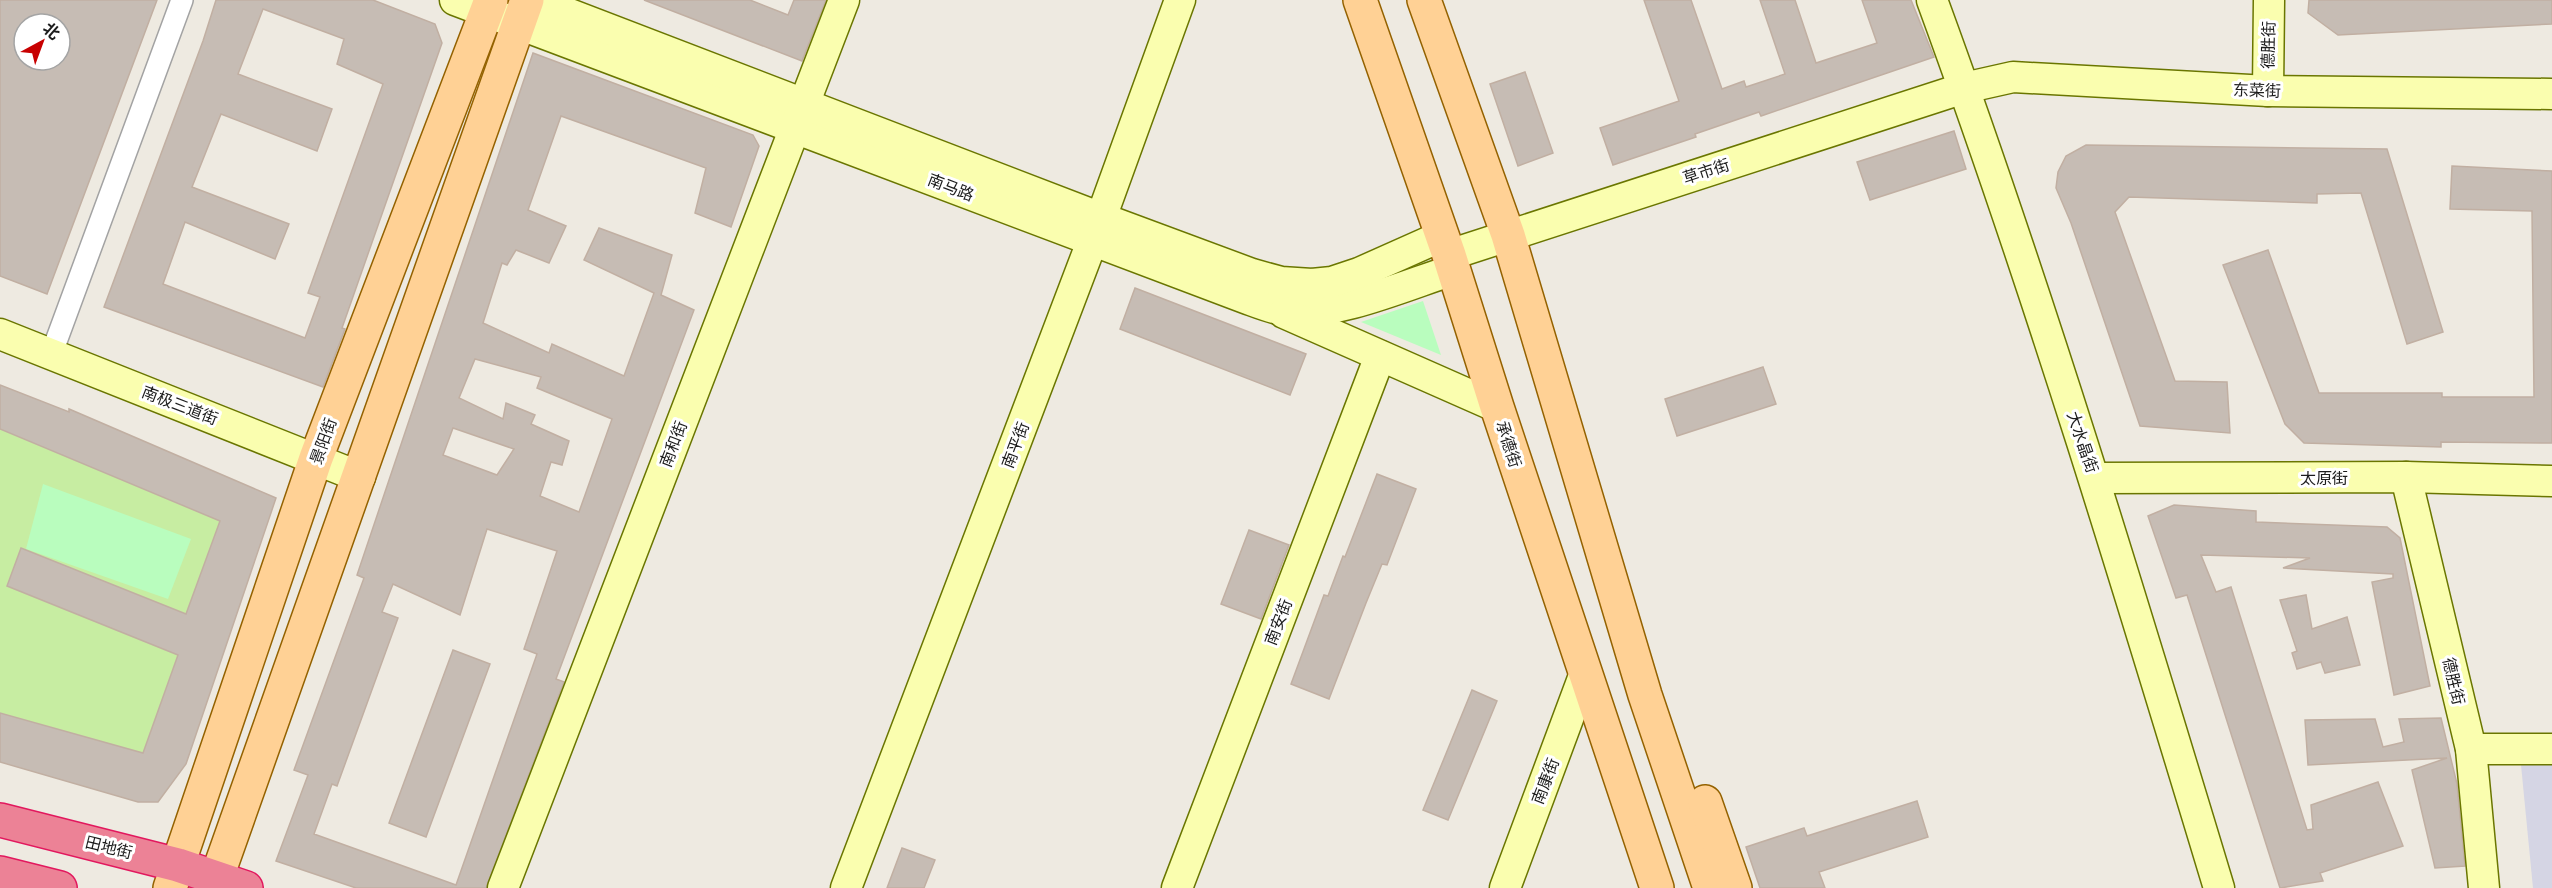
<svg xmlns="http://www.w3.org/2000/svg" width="2552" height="888" viewBox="0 0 2552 888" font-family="Montserrat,'Noto Sans SC',sans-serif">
	<rect width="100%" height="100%" fill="#eeeae1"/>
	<path fill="#c7eda2" d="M0 429 220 521 186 614 21 549 7 586 178 655 143 753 0 713Z"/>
	<g fill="#b9fdbe">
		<path d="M1423 301 1441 355 1361 322Z"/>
		<path d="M43 484 191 539 168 599 26 549Z"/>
	</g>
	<path fill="#d5d5e4" d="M2521 765H2552V888H2533Z"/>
	<g fill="#c6bcb4" stroke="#c1afa2" stroke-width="1.5" fill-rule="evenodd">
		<path d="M0 0H157L47 294 0 276ZM24 24H60V60H24Z"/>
		<path d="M216 0H373L435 24 442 43 342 328 345 329 323 387 104 307 203 41ZM263 9 344 39 337 64 383 84 308 293 320 297 305 338 163 284 185 222 275 259 289 224 192 187 221 114 317 151 332 109 238 74Z"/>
		<path d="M644 0H750L788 15 794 0H826L802 61Z"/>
		<path d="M1644 0H1691L1722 89 1744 81 1746 87 1785 74 1760 0H1795L1816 63 1877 43 1862 0H1911L1934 57 1761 116 1759 112 1695 134 1696 137 1613 165 1600 128 1679 101Z"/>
		<path d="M2309 0H2552V24L2338 35 2308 13Z"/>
		<path d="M533 53 753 135 759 146 731 227 695 213 706 168 561 116 528 210 566 226 549 263 516 250 507 265 502 263 483 323 549 353 552 344 624 376 654 293 584 260 599 228 672 255 661 295 694 310 556 679 564 682 486 888H356L276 861 308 775 294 770 364 578 357 575ZM475 359 541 377 537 388 612 419 579 512 540 496 551 462 562 465 569 441 531 424 535 415 506 403 503 419 459 398ZM453 428 514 449 497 475 443 455ZM487 529 557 551 524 649 537 654 456 885 314 834 332 784 337 786 398 618 382 612 393 584 460 615Z"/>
		<path d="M1525 72 1553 153 1518 166 1490 84Z"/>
		<path d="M1954 131 1966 169 1870 200 1857 162Z"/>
		<path d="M2086 145 2387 149 2443 332 2407 344 2361 193 2317 194V203L2129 197 2115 212 2175 381 2227 382 2230 433 2140 426 2071 223 2056 188 2058 172 2066 156Z"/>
		<path d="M2452 166 2552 171V443L2441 442V447L2304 443 2285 424 2223 265 2268 250 2319 393H2442V397H2534L2532 211 2450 209Z"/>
		<path d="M1135 288 1306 354 1290 395 1120 329Z"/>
		<path d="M1763 367 1776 404 1677 436 1665 399Z"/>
		<path d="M0 385 69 412V409L276 498 186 764 158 802H138L0 762V713L143 753 178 655 7 586 21 548 186 614 220 521 0 429Z"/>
		<path d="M1377 474 1416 489 1387 565 1382 564 1366 603 1329 699 1291 684 1324 595 1328 596 1343 556 1345 557Z"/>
		<path d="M2174 505 2256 511V522L2387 527 2400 538 2430 686 2394 695 2372 582 2393 578V574L2283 568 2310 558 2201 555 2216 592 2231 587 2307 830 2313 829 2311 805 2378 782 2403 846 2320 873 2323 881 2280 888 2187 595 2176 598 2148 516Z"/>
		<path d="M1249 530 1289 545 1261 619 1221 604Z"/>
		<path d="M2306 595 2312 629 2347 617 2360 665 2325 673 2321 662 2297 669 2292 653 2297 651 2280 600Z"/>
		<path d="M453 650 490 664 426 837 389 823Z"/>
		<path d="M1472 690 1497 701 1448 820 1423 810Z"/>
		<path d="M2441 718 2457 784 2465 866 2435 868 2412 770 2447 758 2308 765 2305 720 2375 719 2383 747 2404 742 2399 719Z"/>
		<path d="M1917 801 1928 837 1819 872 1825 888H1760L1746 847 1804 828 1807 836Z"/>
		<path d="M902 848 935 860 924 888H887Z"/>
	</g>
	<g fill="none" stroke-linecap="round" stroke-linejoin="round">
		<g stroke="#a3a3a3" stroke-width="24">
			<path id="street" d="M51 355 182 0"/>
		</g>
		<g stroke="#6a7600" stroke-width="33">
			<g id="secondary">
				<path d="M455 0 1245 298C1259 303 1275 310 1290 311 1338 315 1406 285 1453 270"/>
				<path d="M533 0 1101 218 1252 274 1281 282 1312 284 1332 282 1359 273 1442 236"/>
				<path d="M1932 0C2039 292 2129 590 2219 888"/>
				<path d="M2268 91 2269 0"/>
				<path d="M1449 255 1964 88 2013 77 2268 91 2552 94"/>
				<path d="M1284 313 1497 407"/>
				<path d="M0 334 360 477"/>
				<path d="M2406 477 2471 749 2484 888"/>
				<path d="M2096 478 2406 477 2552 481"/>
				<path d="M2471 749H2552"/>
				<path d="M503 888 844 0"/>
				<path d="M846 888 1101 218 1180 0"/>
				<path d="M1177 888 1380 356"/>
				<path d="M1505 888 1585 673"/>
			</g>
		</g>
		<g stroke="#946200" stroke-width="36">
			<g id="primary">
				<path d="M1360 0 1449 255 1497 407 1657 888"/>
				<path d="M1424 0 1508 235 1645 695 1710 888"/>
				<path d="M1705 802 1735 888"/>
				<path d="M170 888 316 458 491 0"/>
				<path d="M213 888 527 0"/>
			</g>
		</g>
		<g stroke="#e2185e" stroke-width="36">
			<g id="highway">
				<path d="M0 820 178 865 246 888"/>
				<path d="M0 873 60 888"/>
			</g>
		</g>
		<use href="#street" stroke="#fff" stroke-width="21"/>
		<use href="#secondary" stroke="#fafeaf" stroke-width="30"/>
		<use href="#primary" stroke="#ffd195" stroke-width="33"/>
		<use href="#highway" stroke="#ec8296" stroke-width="33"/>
	</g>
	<g text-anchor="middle" stroke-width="6" stroke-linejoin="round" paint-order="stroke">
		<g font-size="16" fill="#1c1c1c" stroke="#fff">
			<text transform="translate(2268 45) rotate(-89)" y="6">德胜街</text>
			<text transform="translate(2257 90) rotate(2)" y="6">东菜街</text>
			<text transform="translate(1706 171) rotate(-18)" y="6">草市街</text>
			<text transform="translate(951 187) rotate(21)" y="6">南马路</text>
			<text transform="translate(180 405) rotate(21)" y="6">南极三道街</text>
			<text transform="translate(323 441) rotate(-70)" y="6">景阳街</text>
			<text transform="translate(2083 442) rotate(71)" y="6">大水晶街</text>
			<text transform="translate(673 444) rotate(-69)" y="6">南和街</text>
			<text transform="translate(1509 444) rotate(72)" y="6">承德街</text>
			<text transform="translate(1015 445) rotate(-69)" y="6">南平街</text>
			<text x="2324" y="484">太原街</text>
			<text transform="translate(1278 622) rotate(-69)" y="6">南安街</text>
			<text transform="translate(2454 681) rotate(77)" y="6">德胜街</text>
			<text transform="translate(1545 781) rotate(-69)" y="6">南康街</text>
			<text transform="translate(109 847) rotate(14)" y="6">田地街</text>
		</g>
	</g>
	<g transform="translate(42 42) rotate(41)"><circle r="28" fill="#ffffff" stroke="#a4a4a4" stroke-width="1.5"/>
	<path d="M0-4.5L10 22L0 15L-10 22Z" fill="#c80001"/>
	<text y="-9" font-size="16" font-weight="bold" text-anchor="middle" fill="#1c1c1c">北</text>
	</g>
</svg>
